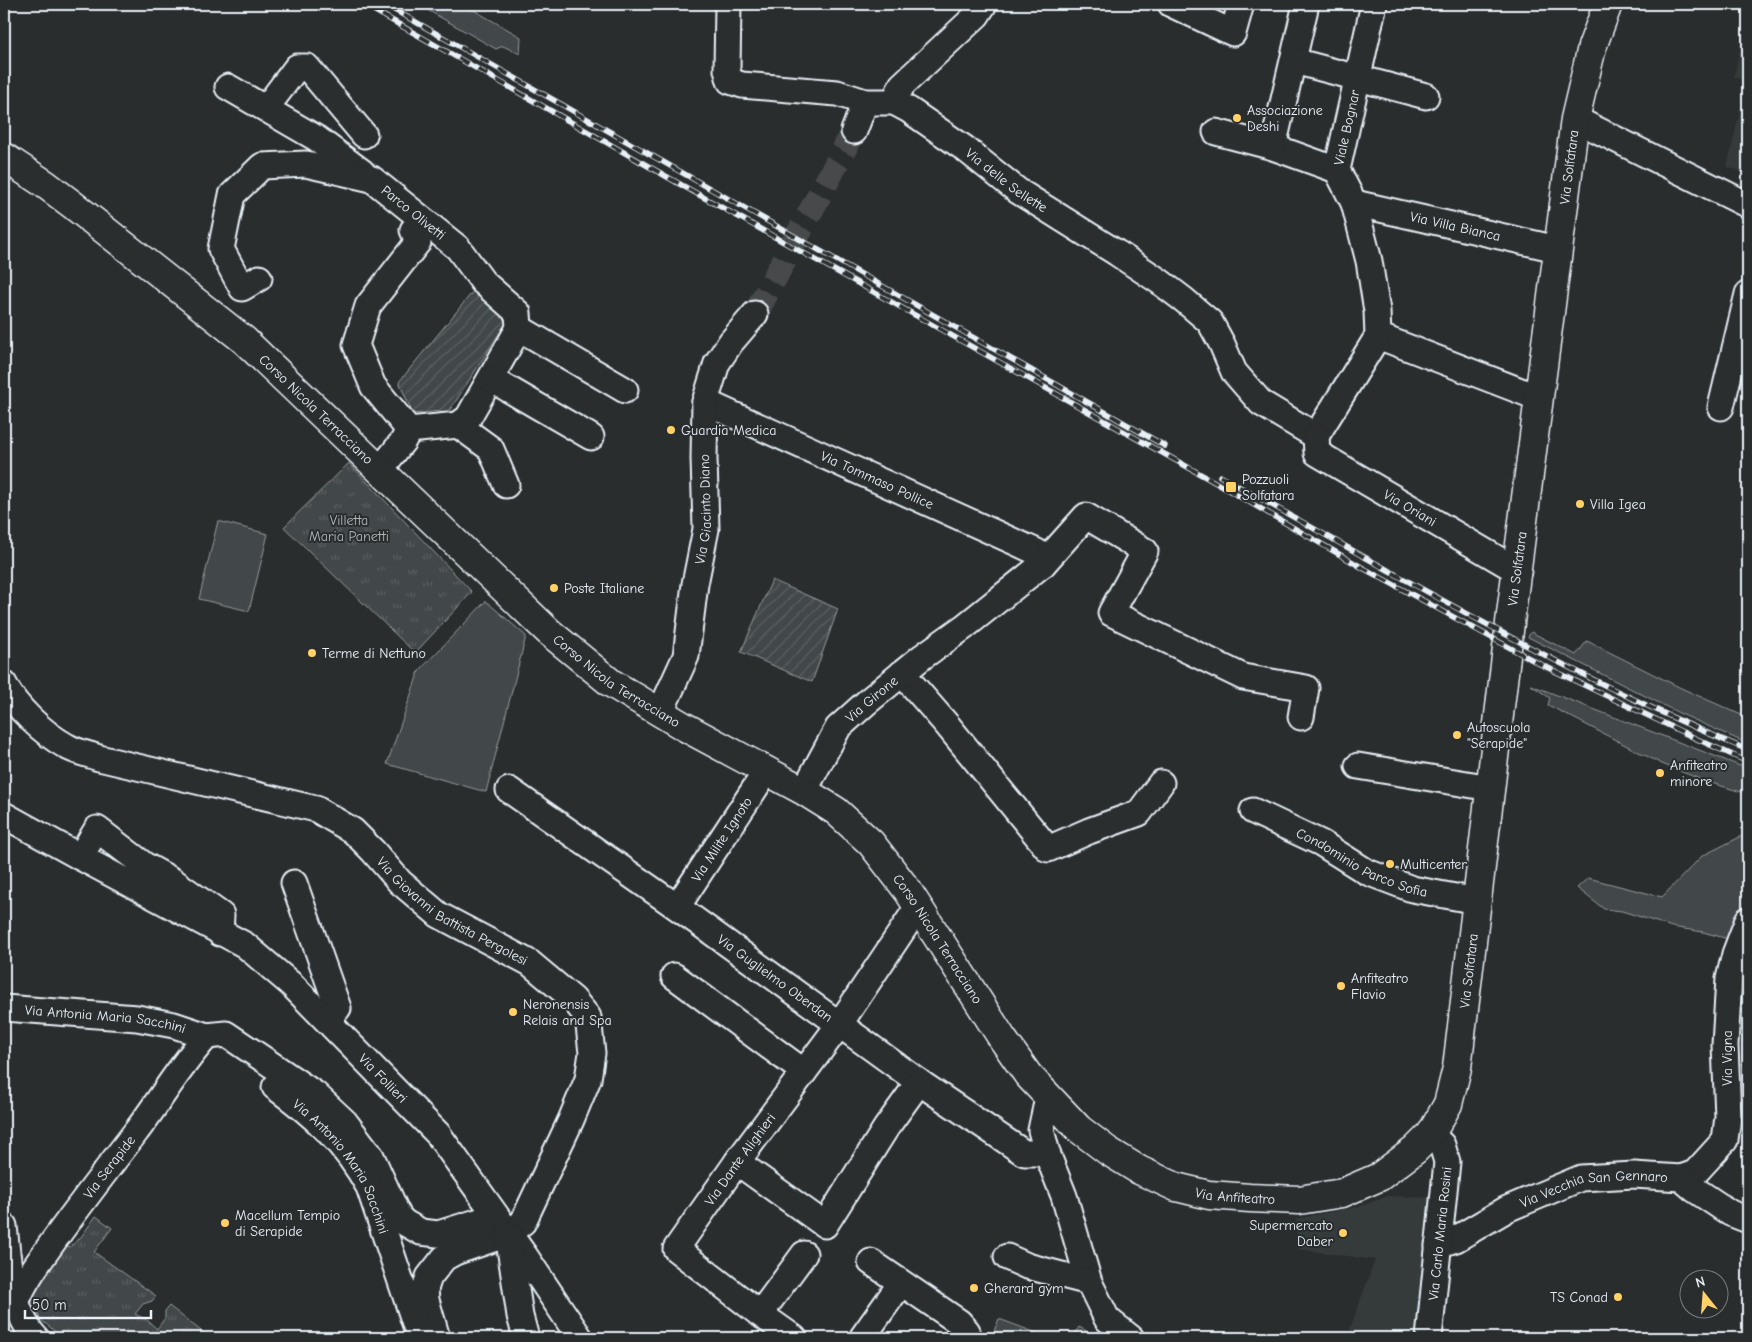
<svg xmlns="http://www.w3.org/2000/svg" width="1752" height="1342" viewBox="0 0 1752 1342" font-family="'Comic Neue',sans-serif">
	<defs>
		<pattern id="park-tufts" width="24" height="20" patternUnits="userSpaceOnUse" patternTransform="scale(1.25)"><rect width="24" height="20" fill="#424648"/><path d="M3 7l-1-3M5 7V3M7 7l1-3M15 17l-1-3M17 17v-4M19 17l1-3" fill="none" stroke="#5d6163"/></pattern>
		<pattern id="garden-furrows" width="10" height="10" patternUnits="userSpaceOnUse" patternTransform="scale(1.25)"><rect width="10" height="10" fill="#424648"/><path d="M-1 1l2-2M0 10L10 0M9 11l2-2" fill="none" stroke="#5d6163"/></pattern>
	</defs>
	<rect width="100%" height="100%" fill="#2a2d2e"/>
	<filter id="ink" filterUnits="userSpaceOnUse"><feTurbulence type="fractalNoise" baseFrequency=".02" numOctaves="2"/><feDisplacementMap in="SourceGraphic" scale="10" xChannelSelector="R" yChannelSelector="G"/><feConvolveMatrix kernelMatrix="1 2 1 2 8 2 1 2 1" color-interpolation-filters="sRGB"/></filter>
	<g filter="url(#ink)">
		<g fill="#363a3b">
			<path d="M1748 12V173L1727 167 1747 81 1734 77Z"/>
			<path d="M1388 1196 1433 1198 1418 1338H1355L1350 1329 1375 1260 1298 1249 1296 1219 1361 1206Z"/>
		</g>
		<g fill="#424648" stroke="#959ca0">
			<path d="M417 4H463L521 37 520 54 503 46 496 49Z"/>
			<path d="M218 521 268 534 249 611 199 599Z"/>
			<path d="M486 601 526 636 486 792 387 764 419 671Z"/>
			<path d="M1531 632 1576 655 1587 641 1681 688 1748 718V744L1679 713 1528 637Z"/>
			<path d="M1531 685 1748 769V794L1705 781 1662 764 1548 705 1550 698Z"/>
			<path d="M1748 833V896L1732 940 1703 932 1672 927 1622 911 1604 909 1577 888 1588 878 1662 897 1702 856Z"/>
		</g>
		<g fill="url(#park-tufts)" stroke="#959ca0">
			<path d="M349 463 472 592 415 653 284 527Z"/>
			<path d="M96 1216 112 1228 94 1252 156 1296 152 1301 143 1304 135 1314 147 1320 157 1329 165 1318V1311L169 1306 210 1338H63L40 1319 33 1302V1282L60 1243 70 1247 81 1237Z"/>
			<path d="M999 1319 1050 1338H991Z"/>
			<path d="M1079 1327 1100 1338H1073Z"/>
		</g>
		<g fill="url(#garden-furrows)" stroke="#959ca0">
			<path d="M475 289 511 315 450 410 413 414 399 382Z"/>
			<path d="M772 580 838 609 812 682 741 652Z"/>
		</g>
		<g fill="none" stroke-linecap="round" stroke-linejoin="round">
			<path stroke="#464a4c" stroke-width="25" stroke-dasharray="25 12" stroke-linecap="butt" d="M755 314 854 131"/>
			<g stroke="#e8f1f8" stroke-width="29">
				<g id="minor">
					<path id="s1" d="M728 4 727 70 730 81 742 85 837 93 865 102H894L909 110 964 148 1018 191 1117 253 1159 281 1184 300 1210 322 1222 344 1234 372 1261 403 1316 436"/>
					<path d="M1171 4 1233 33 1241 4"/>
					<path d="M1306 4 1273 147 1337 170"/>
					<path d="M1294 61 1426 96"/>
					<path d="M228 87 316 138 362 172"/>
					<path d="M894 102 902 85 977 15 984 4"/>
					<path d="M266 108 297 67H307L364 135"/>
					<path d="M1575 119 1748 205"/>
					<path d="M854 131 865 102"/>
					<path d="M1216 132 1273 147"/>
					<path id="s2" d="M1354 203 1557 249"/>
					<path id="s3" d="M259 278 242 288 221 249 232 195 262 166 306 164 372 179 458 248 483 282 518 313 519 328 468 418 458 425 409 430"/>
					<path d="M519 328 625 390"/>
					<path d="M1378 336 1539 398"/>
					<path d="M491 379 591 437"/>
					<path id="s4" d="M705 402 1037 552 1043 564"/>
					<path d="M1721 407 1748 294"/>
					<path d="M458 425 491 449 506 485"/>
					<path id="s5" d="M1316 436 1378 336 1377 311 1369 261 1354 203 1337 170 1374 4"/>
					<path id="s6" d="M1316 436 1317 453 1518 571"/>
					<path d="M380 470 403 441 409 430 373 386 356 345 368 306 418 242 413 230"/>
					<path d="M902 673 948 726 1048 849 1089 831 1139 813 1161 783"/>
					<path id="s7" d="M4 684C15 707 43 733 66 746 76 752 88 754 99 758L316 809 353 831 373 851 400 882 439 915 530 963 573 999 588 1017 592 1053 588 1079 571 1120 523 1222 508 1234 455 1252 444 1258 429 1277 425 1289 426 1300 437 1338"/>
					<path id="s8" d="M660 713 686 656 695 584 706 529 704 458 705 402 717 363 731 342 755 314"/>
					<path d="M1358 766 1491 788"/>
					<path id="s9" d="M509 790 677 907 919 1082 1024 1153H1047"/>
					<path id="s10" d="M804 791 838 728 867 702 922 657 964 627 1043 564 1086 516 1145 551 1111 613 1243 677 1306 688 1301 717"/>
					<path id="s11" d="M1253 811 1321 843 1367 872 1412 889 1477 901"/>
					<path d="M4 815 80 857"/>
					<path d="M294 883 338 1008 328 1020"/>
					<path id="s12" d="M677 907 767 770"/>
					<path id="s13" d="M220 933 221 915 173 881 144 865 97 829 80 857 245 945 292 985 438 1134 525 1256 580 1338"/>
					<path d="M674 976 804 1072"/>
					<path id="s14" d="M4 1008 137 1018 174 1025 207 1036 226 1034 315 1094 345 1122 371 1156 395 1209 399 1217 405 1223 421 1232 438 1234 480 1221 492 1224 508 1234"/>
					<path id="s15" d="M275 1087C315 1116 345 1143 369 1187L419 1335"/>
					<path d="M1048 1098 1041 1130 1047 1153 1064 1196 1089 1282 1107 1319 1131 1338"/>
					<path d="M737 1162 825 1225 886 1128 919 1082"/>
					<path d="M1681 1178 1695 1173 1725 1140 1728 1117 1725 1045 1729 979 1735 954 1748 920"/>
					<path d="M4 1226C8 1261 11 1312 36 1338"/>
					<path d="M508 1234 520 1316 526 1338"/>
					<path id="s16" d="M1438 1245 1456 1239 1507 1209 1581 1178 1634 1175 1681 1178 1694 1189 1730 1213 1748 1220"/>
					<path d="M1007 1257 1027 1266 1089 1282"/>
					<path d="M871 1262 959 1322 967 1331 968 1338"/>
					<path id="s17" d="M17 1300C26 1278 41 1259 55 1239 81 1203 108 1168 135 1133 160 1101 180 1065 207 1036"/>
					<path d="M760 1314 804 1254"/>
					<path id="s18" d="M794 1338 760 1314 676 1249 737 1162 839 1025 918 907"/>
					<path d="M862 1338 901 1283"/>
					<path id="s19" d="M1429 1338 1447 1162 1442 1145 1431 1134"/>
				</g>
			</g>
			<g stroke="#e8f1f8" stroke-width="31">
				<g id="major">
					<path id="s20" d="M4 157 45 184 73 205 244 340 549 632 611 683 683 726 804 791 836 811 871 843 908 891 1002 1038 1028 1075 1079 1129 1108 1151 1139 1170 1176 1187 1209 1195 1250 1198 1299 1200 1342 1193 1379 1177 1415 1150 1431 1134 1448 1104 1457 1068 1512 606 1575 119 1592 47 1608 4"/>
				</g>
			</g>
			<use href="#minor" stroke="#2a2d2e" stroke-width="25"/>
			<use href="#major" stroke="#2a2d2e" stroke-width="28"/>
			<g stroke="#e8f1f8" stroke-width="5.5">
				<g id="rail">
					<path d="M363 4 685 187 1211 480 1363 568 1540 664 1697 739 1748 762"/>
					<path d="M384 4 1165 446"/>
					<path d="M1220 476C1393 572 1565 675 1748 750"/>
				</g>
			</g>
			<use href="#rail" stroke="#2a2d2e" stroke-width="4" stroke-dasharray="11" stroke-linecap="butt"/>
		</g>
	</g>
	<g fill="#ffd166" stroke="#2a2d2e" stroke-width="2">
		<circle cx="1237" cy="118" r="5"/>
		<circle cx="671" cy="430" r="5"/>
		<rect x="1225" y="481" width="12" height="12" rx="2.5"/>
		<circle cx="1580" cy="504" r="5"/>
		<circle cx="554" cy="588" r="5"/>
		<circle cx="312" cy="653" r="5"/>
		<circle cx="1457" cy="735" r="5"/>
		<circle cx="1660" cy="773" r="5"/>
		<circle cx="1390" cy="864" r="5"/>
		<circle cx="1341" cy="986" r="5"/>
		<circle cx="513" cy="1012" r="5"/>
		<circle cx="225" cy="1223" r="5"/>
		<circle cx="1343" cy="1233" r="5"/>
		<circle cx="974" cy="1288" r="5"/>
		<circle cx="1618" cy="1297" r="5"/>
	</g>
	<g text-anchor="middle" stroke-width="4" stroke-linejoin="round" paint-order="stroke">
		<g font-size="14" fill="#e8f1f8" stroke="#2a2d2e" text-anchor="start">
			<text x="1247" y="115">Associazione<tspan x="1247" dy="16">Deshi</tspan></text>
			<text x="681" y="435">Guardia Medica</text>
			<text x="1242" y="484">Pozzuoli<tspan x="1242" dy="16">Solfatara</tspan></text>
			<text x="1590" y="509">Villa Igea</text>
			<text x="564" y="593">Poste Italiane</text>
			<text x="322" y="658">Terme di Nettuno</text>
			<text x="1467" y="732">Autoscuola<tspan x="1467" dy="16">"Serapide"</tspan></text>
			<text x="1670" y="770">Anfiteatro<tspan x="1670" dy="16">minore</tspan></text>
			<text x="1400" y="869">Multicenter</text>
			<text x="1351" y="983">Anfiteatro<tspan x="1351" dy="16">Flavio</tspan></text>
			<text x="523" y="1009">Neronensis<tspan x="523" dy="16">Relais and Spa</tspan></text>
			<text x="235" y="1220">Macellum Tempio<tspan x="235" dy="16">di Serapide</tspan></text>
			<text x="1333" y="1230" text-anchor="end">Supermercato<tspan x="1333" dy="16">Daber</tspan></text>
			<text x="984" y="1293">Gherard gym</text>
			<text x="1608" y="1302" text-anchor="end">TS Conad</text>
		</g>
		<g font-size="14" fill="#e8f1f8" stroke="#2a2d2e">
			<text dy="5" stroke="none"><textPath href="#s5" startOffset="334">Viale Bognar</textPath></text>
			<text dy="5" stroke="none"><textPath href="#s20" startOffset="2834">Via Solfatara</textPath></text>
			<text dy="5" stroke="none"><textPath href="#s1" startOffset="381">Via delle Sellette</textPath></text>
			<text dy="5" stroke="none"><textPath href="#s3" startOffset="326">Parco Olivetti</textPath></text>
			<text dy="5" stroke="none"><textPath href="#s2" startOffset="104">Via Villa Bianca</textPath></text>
			<text dy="5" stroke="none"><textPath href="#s20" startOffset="402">Corso Nicola Terracciano</textPath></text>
			<text dy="5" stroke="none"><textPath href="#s4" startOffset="189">Via Tommaso Pollice</textPath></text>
			<text dy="5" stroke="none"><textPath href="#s6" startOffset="125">Via Oriani</textPath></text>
			<text dy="5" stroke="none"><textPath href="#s8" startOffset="211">Via Giacinto Diano</textPath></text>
			<text dy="5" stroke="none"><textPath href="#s20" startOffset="2429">Via Solfatara</textPath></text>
			<text dy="5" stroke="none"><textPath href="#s20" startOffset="808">Corso Nicola Terracciano</textPath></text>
			<text dy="5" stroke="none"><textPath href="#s10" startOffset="116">Via Girone</textPath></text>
			<text dy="5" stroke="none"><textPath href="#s12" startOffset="81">Via Milite Ignoto</textPath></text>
			<text dy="5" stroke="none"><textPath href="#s11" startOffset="121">Condominio Parco Sofia</textPath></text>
			<text dy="5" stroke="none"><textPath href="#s7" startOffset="519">Via Giovanni Battista Pergolesi</textPath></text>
			<text dy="5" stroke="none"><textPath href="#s20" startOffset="1228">Corso Nicola Terracciano</textPath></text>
			<text dy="5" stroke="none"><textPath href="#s20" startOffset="2024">Via Solfatara</textPath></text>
			<text dy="5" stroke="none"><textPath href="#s9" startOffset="326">Via Guglielmo Oberdan</textPath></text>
			<text dy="5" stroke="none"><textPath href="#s14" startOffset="102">Via Antonia Maria Sacchini</textPath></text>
			<text transform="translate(1727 1058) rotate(-90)" y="5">Via Vigna</text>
			<text dy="5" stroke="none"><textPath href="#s13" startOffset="581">Via Follieri</textPath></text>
			<text dy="5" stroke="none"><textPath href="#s18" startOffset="258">Via Dante Alighieri</textPath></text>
			<text dy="5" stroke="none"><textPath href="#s17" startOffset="162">Via Serapide</textPath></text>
			<text dy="5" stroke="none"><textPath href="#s15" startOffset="106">Via Antonio Maria Sacchini</textPath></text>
			<text dy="5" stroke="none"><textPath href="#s16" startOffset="169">Via Vecchia San Gennaro</textPath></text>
			<text dy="5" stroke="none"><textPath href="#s20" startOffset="1639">Via Anfiteatro</textPath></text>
			<text dy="5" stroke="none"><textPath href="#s19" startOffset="105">Via Carlo Maria Rosini</textPath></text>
		</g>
		<g font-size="14" fill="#aeb5ba" stroke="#2a2d2e">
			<text x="349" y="525">Villetta<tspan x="349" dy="16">Maria Panetti</tspan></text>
		</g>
	</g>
	<rect width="1752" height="1342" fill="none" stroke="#2a2d2e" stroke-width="20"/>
	<rect x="10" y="10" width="1732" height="1322" fill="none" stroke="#e8f1f8" stroke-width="2" filter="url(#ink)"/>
	<g transform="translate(1704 1294) rotate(343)"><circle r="24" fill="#2a2d2e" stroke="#767b7f"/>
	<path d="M0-4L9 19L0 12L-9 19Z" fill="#ffd166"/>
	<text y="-8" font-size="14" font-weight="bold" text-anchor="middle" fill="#e8f1f8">N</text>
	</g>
	<path d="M25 1310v8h126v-8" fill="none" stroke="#e8f1f8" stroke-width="2.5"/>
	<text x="32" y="1310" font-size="15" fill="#e8f1f8" stroke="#2a2d2e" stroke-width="4" paint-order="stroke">50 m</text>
</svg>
